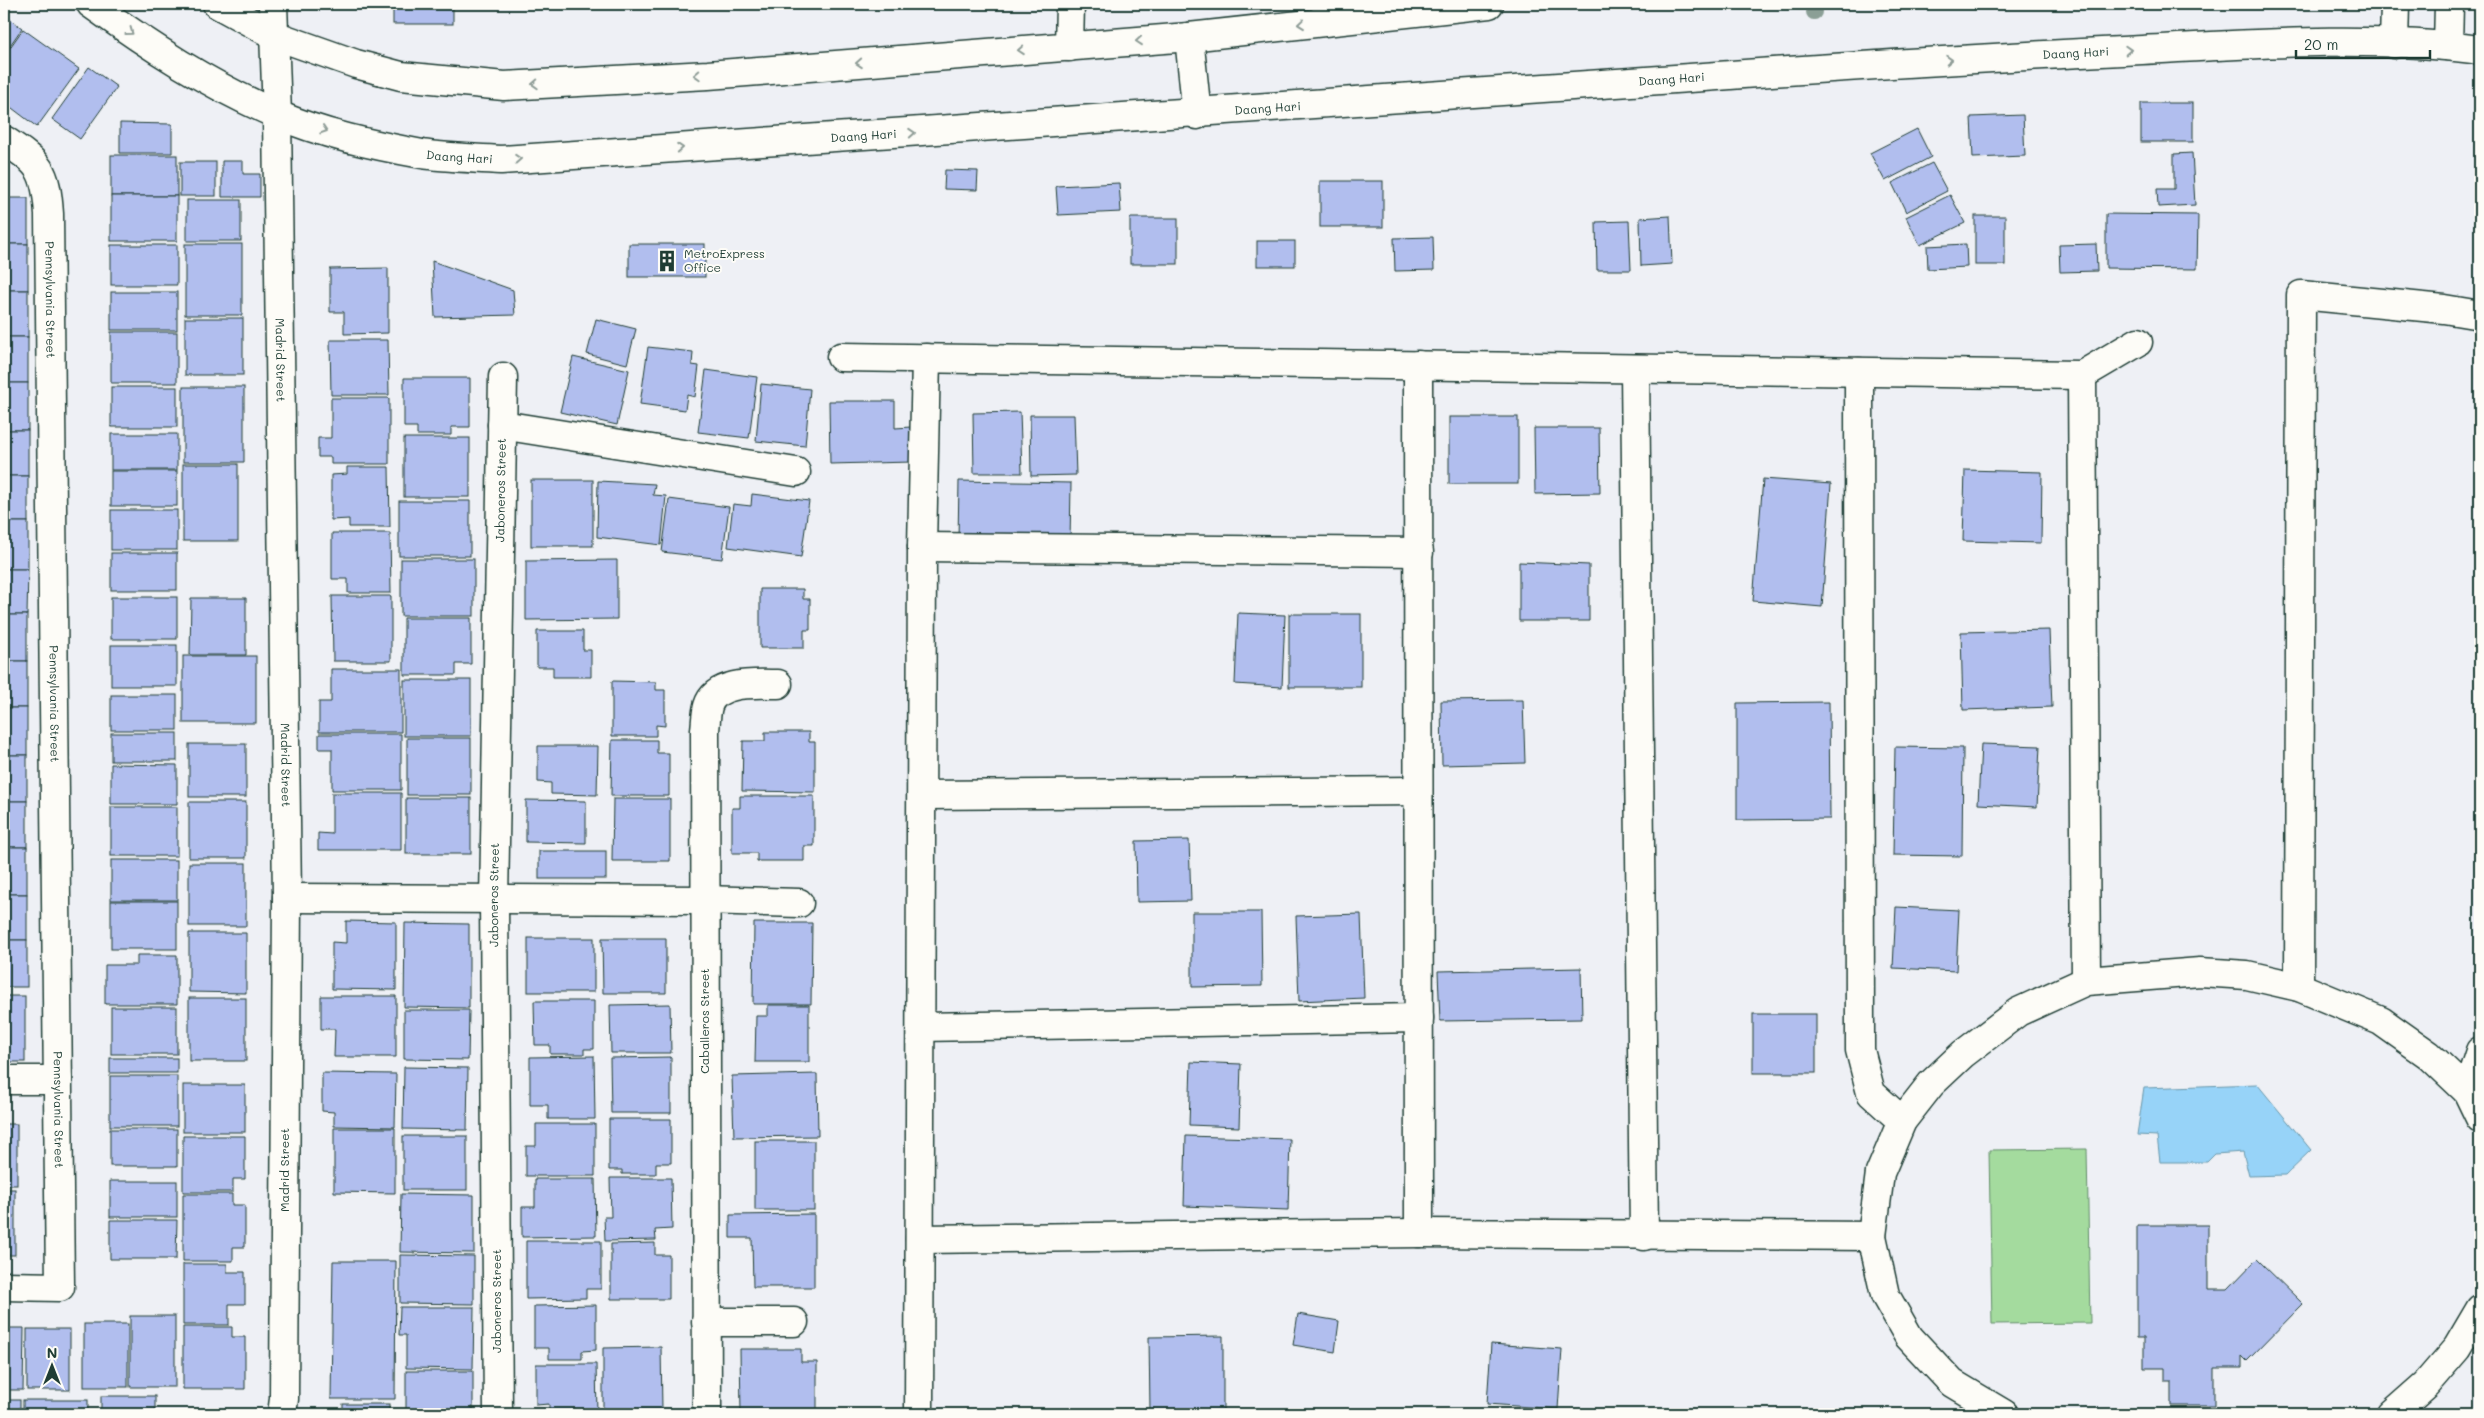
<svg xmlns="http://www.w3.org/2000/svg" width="2484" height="1418" viewBox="0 0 2484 1418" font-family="Mali,sans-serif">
	<rect width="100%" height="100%" fill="#eef0f5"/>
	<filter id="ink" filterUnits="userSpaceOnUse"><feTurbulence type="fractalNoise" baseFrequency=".02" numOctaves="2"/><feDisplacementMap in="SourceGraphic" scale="10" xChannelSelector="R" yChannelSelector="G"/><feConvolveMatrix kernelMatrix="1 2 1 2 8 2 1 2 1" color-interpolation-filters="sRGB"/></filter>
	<g filter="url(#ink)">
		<path fill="#a4db9e" stroke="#628c69" d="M2087 1149 2090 1323 1992 1324 1989 1150Z"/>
		<path fill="#97d3f8" stroke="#6797aa" d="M2257 1084 2311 1150 2285 1175 2249 1176 2243 1152 2215 1154 2207 1162H2160L2157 1136 2137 1135 2144 1088Z"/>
		<g fill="#b1beee" stroke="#1f3d34">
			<rect x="393" y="4" width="60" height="20"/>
			<path d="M4 15 22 28 4 54Z"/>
			<path d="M23 29 79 69 37 127 4 102V56Z"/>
			<path d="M89 67 117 87 80 139 52 119Z"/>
			<rect x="2141" y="103" width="52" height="39"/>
			<path d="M2023 115 2025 156 1973 158 1971 117Z"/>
			<path d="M120 123 172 124V153H120Z"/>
			<path d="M1917 129 1931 157 1885 181 1870 153Z"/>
			<path d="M2192 153 2195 205 2158 207 2157 189H2174V154Z"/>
			<rect x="111" y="155" width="66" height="41"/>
			<path d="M222 161H243V174H260V197H222Z"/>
			<rect x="180" y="162" width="36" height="34"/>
			<path d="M1932 163 1947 191 1906 212 1892 183Z"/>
			<path d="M945 170 978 171 977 190 944 189Z"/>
			<rect x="1320" y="181" width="63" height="46"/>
			<path d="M1119 183 1121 212 1058 215 1056 186Z"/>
			<path d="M1950 195 1965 223 1920 245 1906 217Z"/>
			<rect x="111" y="196" width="66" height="45"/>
			<rect x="4" y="198" width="24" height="46"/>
			<rect x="187" y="200" width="54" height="41"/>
			<path d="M2106 214 2198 215 2197 269 2106 268Z"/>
			<path d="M1670 216 1672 264 1641 266 1640 218Z"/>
			<rect x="1975" y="216" width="30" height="49"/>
			<rect x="1130" y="218" width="48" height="46"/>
			<path d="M1629 221 1631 270H1597L1596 222Z"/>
			<path d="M1433 237 1434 270 1395 271 1394 238Z"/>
			<rect x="1257" y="241" width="38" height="25"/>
			<rect x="4" y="244" width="24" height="46"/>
			<rect x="185" y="244" width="57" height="71"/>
			<rect x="629" y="244" width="76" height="33"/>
			<path d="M1966 244 1967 267 1928 269 1927 246Z"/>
			<path d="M2096 244 2097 271 2060 272 2059 245Z"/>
			<rect x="111" y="245" width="66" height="40"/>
			<path d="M432 261 513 290 515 315 435 317Z"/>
			<path d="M388 268V333L344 334V312H330V269Z"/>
			<rect x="4" y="290" width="24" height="47"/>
			<rect x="111" y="292" width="66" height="38"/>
			<rect x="185" y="318" width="58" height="57"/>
			<path d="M596 319 636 329 627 364 587 354Z"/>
			<rect x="111" y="332" width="66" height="51"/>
			<rect x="4" y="337" width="24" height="46"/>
			<path d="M330 340H388L389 395H331Z"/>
			<path d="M648 347 693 352 692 365 699 366 695 397 687 395 685 410 640 404Z"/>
			<path d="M573 357 629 370 617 425 560 412Z"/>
			<path d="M706 370 757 377 749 438 698 432Z"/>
			<path d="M404 378H470V427H451V435H417V427H404Z"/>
			<rect x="4" y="383" width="24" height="47"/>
			<path d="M761 384 810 389 805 446 756 441Z"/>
			<rect x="111" y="387" width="66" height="40"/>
			<rect x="183" y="387" width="61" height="75"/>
			<path d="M331 398H389V464H331V457H318V438H331Z"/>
			<path d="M829 401H895V428L911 427 912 462 830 464Z"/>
			<path d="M1020 412 1022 473H974L973 413Z"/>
			<path d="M1030 415H1074L1076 475 1031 476Z"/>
			<rect x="1449" y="417" width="69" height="67"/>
			<path d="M1534 428H1599L1600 493 1535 494Z"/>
			<rect x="4" y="430" width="24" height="46"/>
			<rect x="111" y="434" width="66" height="36"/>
			<rect x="404" y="438" width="66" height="59"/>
			<rect x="183" y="464" width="55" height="77"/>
			<path d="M347 467H389L390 527H349V519L331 520V475L347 474Z"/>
			<path d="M1965 470 2042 472 2041 543 1963 541Z"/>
			<rect x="111" y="471" width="66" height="35"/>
			<rect x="4" y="476" width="24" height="46"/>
			<path d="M1763 479 1831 484 1822 607 1753 601Z"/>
			<rect x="531" y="480" width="62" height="66"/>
			<path d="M598 481 655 484 653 495 666 496 661 545 597 537Z"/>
			<path d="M959 481 1071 483 1070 543 958 541Z"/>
			<path d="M752 494 809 501 801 557 728 547 733 504 751 506Z"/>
			<path d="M669 499 729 507 722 559 662 552Z"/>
			<rect x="399" y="501" width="71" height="55"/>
			<rect x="111" y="510" width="66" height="40"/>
			<rect x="4" y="522" width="24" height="47"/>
			<path d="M332 533H390L391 593H348V579H332Z"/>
			<rect x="111" y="553" width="66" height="37"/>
			<rect x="401" y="559" width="73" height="57"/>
			<path d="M617 560V619L526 620V561Z"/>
			<path d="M1519 562 1589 565V621H1519Z"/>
			<path d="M4 569H28L27 615H4Z"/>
			<path d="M760 589H803V599H810V630H804V648H760Z"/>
			<path d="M332 596H391V661H333Z"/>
			<rect x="111" y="597" width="66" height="42"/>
			<path d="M191 598H246V655H190Z"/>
			<path d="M1238 613 1285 615 1282 687 1235 684Z"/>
			<rect x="1289" y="614" width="72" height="73"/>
			<rect x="4" y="615" width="23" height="46"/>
			<path d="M404 618H471V664H456V675H404Z"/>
			<path d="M2049 630 2052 707 1963 710 1961 632Z"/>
			<path d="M537 631H583V650H591V677H553V667H537Z"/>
			<rect x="111" y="645" width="66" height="41"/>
			<rect x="183" y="656" width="73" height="67"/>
			<rect x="4" y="661" width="23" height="47"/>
			<path d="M331 669H401V732H319V702H331Z"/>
			<rect x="404" y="680" width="67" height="56"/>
			<path d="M612 681 656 682V690H665V726L656 725V736H612Z"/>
			<rect x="111" y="695" width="66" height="35"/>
			<path d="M1523 700 1525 763 1442 765 1441 701Z"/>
			<path d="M1829 702 1830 819 1737 820V703Z"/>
			<rect x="4" y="708" width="23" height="47"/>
			<path d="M765 732H809V742H815V792L742 791 743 741H765Z"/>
			<rect x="111" y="733" width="66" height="28"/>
			<path d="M319 734H401V790H332V749H319Z"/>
			<rect x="407" y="738" width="64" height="57"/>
			<path d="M612 740H657V753H669V796H611Z"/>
			<rect x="189" y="744" width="57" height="53"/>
			<path d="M1981 744 2040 746 2037 807 1978 804Z"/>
			<path d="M538 746H598L597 795 551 794V783L538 782Z"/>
			<path d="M1895 747 1963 748 1962 856 1893 855Z"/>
			<rect x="4" y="755" width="23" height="46"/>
			<path d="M111 764 177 765V804H111Z"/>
			<path d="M332 793H401V850H318V833L332 834Z"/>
			<path d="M740 796H814V846H804V861H757V853H732V808H740Z"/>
			<rect x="406" y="798" width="65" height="56"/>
			<path d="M613 799H670V861H612Z"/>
			<path d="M526 800 586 801V843L526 842Z"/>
			<rect x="4" y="801" width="23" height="46"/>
			<rect x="189" y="802" width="57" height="56"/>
			<rect x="111" y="807" width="66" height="49"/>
			<path d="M1189 840 1191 901 1137 902 1136 841Z"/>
			<rect x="4" y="847" width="23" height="47"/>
			<rect x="539" y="851" width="67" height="28"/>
			<rect x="111" y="860" width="66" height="40"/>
			<rect x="189" y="863" width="57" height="63"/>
			<rect x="4" y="894" width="23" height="46"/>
			<rect x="111" y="901" width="66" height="48"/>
			<path d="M1896 907 1959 910 1956 971 1893 968Z"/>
			<path d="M1192 912H1261L1262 986 1192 987Z"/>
			<path d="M1361 914 1364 998 1299 1001 1296 916Z"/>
			<path d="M346 921 396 922V990L332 989V942L346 943Z"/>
			<path d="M405 923 469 924V1008L404 1007Z"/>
			<path d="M754 923H812L811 1004H753Z"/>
			<path d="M189 933H246V993L189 992Z"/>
			<rect x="528" y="938" width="66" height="54"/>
			<path d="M602 938H666V993H603Z"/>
			<rect x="4" y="940" width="23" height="47"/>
			<path d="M137 955H177V1004H105V965H137Z"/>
			<path d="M1581 968 1582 1019 1440 1021 1438 971Z"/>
			<rect x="4" y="996" width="21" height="66"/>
			<path d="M321 996H396V1057H334L335 1029H321Z"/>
			<rect x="189" y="998" width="57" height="63"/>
			<path d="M534 1001H594V1049H584V1054H550V1045H535Z"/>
			<path d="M670 1004 671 1053H611L610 1005Z"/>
			<path d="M768 1005H809V1062H755L756 1016H768Z"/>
			<rect x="111" y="1007" width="66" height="47"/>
			<path d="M404 1010H469L468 1060 404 1059Z"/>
			<rect x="1753" y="1014" width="63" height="59"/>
			<path d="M594 1056 595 1119H548V1105H530V1057Z"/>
			<path d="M671 1057V1113H611L610 1058Z"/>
			<rect x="110" y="1058" width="67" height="15"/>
			<path d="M1191 1062 1241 1064 1239 1127 1189 1125Z"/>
			<path d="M404 1067 468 1068 467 1130 403 1129Z"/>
			<path d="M322 1073 396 1074 395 1127 334 1126V1112L322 1111Z"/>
			<path d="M817 1074 818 1136 734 1137 732 1076Z"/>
			<rect x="110" y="1076" width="67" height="50"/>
			<rect x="183" y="1085" width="62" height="47"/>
			<path d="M609 1119H671V1163H656V1174H622V1170H609Z"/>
			<rect x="4" y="1124" width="13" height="61"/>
			<path d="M536 1124H595V1176H526V1146H536Z"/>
			<path d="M334 1128H395V1193L334 1192Z"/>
			<rect x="110" y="1129" width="67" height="37"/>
			<path d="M183 1136H245V1179H233V1192H183Z"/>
			<rect x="403" y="1136" width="64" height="54"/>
			<path d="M1186 1136 1290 1139 1288 1210 1184 1206Z"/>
			<rect x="755" y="1141" width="59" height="69"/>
			<path d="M610 1178H671L672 1229 655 1230 656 1240 605 1241 604 1217H611Z"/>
			<path d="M535 1179H595L596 1236 522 1237V1207H535Z"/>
			<rect x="110" y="1181" width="67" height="36"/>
			<rect x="4" y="1189" width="11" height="66"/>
			<path d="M183 1194H232V1205H245V1247H233V1261H183Z"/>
			<path d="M401 1194 474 1195V1253L400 1252Z"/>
			<path d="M814 1214V1287H753L752 1238H730V1215Z"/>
			<path d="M110 1220H177L176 1259H110Z"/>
			<path d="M2137 1225H2208V1289H2228L2257 1259 2303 1304 2247 1361 2242 1356V1368H2214V1406H2171V1381H2165V1368H2144V1338H2137Z"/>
			<path d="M526 1241H601V1289H586V1298L526 1299Z"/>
			<path d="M655 1243V1255H669V1299H611V1244Z"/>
			<path d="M400 1255 474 1256V1304L400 1303Z"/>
			<path d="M333 1261H396L395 1399H331Z"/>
			<path d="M183 1264H227V1272H245V1304H229V1325H183Z"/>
			<path d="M596 1305V1350L582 1351V1359H549V1348H534V1306Z"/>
			<path d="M400 1307H474L473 1369 406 1368V1335H399Z"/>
			<path d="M1298 1314 1339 1321 1335 1352 1293 1345Z"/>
			<rect x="130" y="1316" width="45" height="71"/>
			<rect x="84" y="1324" width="44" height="63"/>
			<path d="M183 1327H232V1337H245V1389H183Z"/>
			<path d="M4 1328H24L23 1390H4Z"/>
			<rect x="27" y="1329" width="43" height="61"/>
			<path d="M1223 1336V1411H1150L1149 1337Z"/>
			<path d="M1491 1344 1562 1349 1558 1409 1487 1404Z"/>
			<path d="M661 1347 662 1410H603V1348Z"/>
			<path d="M740 1349H801V1362H817V1413H741Z"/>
			<path d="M536 1364H596L597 1414H549V1404L536 1405Z"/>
			<rect x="406" y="1371" width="67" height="43"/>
			<rect x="101" y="1396" width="54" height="18"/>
			<rect x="4" y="1400" width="16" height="14"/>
			<rect x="23" y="1400" width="65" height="14"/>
			<rect x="343" y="1404" width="46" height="10"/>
		</g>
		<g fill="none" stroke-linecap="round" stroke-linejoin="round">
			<g stroke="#1f3d34" stroke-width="31">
				<g id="minor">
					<path id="s1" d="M273 4 277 115 287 898 284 1399 282 1414"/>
					<path d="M1326 4 1328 21"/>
					<path d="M2394 44 2395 4"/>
					<path d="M2448 46 2449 4"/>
					<path d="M1069 47 1070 4"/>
					<path id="s2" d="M4 140C40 164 46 169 49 214L60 1287 4 1286"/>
					<path d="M841 357 2082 375 2138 342"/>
					<path d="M1418 365 1419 1233"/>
					<path d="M1635 369 1644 1236"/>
					<path d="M1859 372 1860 1050 1871 1093 1902 1121"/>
					<path d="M2082 375 2086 981"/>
					<path d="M502 425 796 472"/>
					<path d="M922 547 1419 552"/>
					<path d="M922 795 1418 791"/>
					<path d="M287 898 704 900 799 903"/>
					<path d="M2299 987 2301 295 2444 309 2480 315"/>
					<path d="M921 1027 1419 1018"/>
					<path d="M4 1080H58"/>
					<path d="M2467 1091 2480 1051"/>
					<path d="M920 1239 1419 1233 1872 1236"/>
					<path d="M706 1322H794"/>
					<path id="s3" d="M498 1414 494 901 503 377"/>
					<path d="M707 1414 705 730C706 722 706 713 708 706 716 680 757 684 778 684"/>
					<path d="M919 1414 922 547 926 358"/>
					<path d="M2004 1414 1952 1383 1909 1337 1885 1295 1872 1236 1880 1173 1902 1121 1931 1084 1963 1054 2018 1012 2086 981 2200 972 2247 975 2299 987 2381 1021 2429 1055 2467 1091 2480 1118"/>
					<path d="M2392 1414 2426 1384 2457 1348 2480 1309"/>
				</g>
			</g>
			<g stroke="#1f3d34" stroke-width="31">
				<g id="major">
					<path id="s4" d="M91 4C149 46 209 85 276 114 321 134 373 145 422 154 447 158 475 158 501 160 902 134 1303 107 1704 77 1850 66 1996 57 2142 50 2254 44 2369 35 2480 50"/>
					<path d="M217 4 274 35 356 64 401 76 504 86 708 75 1189 37 1489 4"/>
					<path d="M1189 37 1197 115"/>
				</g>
			</g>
			<use href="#minor" stroke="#fdfcf7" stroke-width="28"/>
			<use href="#major" stroke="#fdfcf7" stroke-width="28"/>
		</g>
		<circle fill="#8b9f96" cx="1814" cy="12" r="8"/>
		<defs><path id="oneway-chevron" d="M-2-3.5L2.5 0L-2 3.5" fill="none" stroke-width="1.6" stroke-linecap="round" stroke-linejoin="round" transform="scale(1.25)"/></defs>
		<g stroke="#8e9c96">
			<use href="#oneway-chevron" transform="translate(1301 24) rotate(174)"/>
			<use href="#oneway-chevron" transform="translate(130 32) rotate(36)"/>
			<use href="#oneway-chevron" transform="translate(1139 41) rotate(175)"/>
			<use href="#oneway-chevron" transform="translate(1021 50) rotate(176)"/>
			<use href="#oneway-chevron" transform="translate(2128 50) rotate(-3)"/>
			<use href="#oneway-chevron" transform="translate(1949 60) rotate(-3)"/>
			<use href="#oneway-chevron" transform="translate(859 63) rotate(176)"/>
			<use href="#oneway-chevron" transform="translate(697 75) rotate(177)"/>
			<use href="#oneway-chevron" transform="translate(535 84) rotate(177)"/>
			<use href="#oneway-chevron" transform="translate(324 130) rotate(18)"/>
			<use href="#oneway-chevron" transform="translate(912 133) rotate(-4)"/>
			<use href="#oneway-chevron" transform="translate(680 148) rotate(-4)"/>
			<use href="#oneway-chevron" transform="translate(518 159) rotate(-4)"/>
		</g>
	</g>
	<defs>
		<g id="building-bare" transform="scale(1.725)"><path d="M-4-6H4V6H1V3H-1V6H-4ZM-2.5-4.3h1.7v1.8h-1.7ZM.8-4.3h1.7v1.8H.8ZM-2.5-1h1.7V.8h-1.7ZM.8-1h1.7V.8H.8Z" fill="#1f3d34" stroke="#fdfcf7" stroke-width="2.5" paint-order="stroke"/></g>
	</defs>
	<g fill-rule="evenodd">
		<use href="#building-bare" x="667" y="261"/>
	</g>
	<g text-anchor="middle" stroke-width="4" stroke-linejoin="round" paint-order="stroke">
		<g font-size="12" fill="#1f3d34" stroke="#fdfcf7">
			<text dy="4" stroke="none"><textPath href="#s4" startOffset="2025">Daang Hari</textPath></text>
			<text dy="4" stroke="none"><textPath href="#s4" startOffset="1620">Daang Hari</textPath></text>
			<text dy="4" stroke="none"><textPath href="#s4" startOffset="1215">Daang Hari</textPath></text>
			<text dy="4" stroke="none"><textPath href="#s4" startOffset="810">Daang Hari</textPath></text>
			<text dy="4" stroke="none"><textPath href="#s4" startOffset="405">Daang Hari</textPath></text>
			<text dy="4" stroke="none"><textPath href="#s2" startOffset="178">Pennsylvania Street</textPath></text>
			<text dy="4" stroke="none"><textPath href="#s1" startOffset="356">Madrid Street</textPath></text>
			<text dy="4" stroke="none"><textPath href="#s3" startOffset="924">Jaboneros Street</textPath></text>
			<text dy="4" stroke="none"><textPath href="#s2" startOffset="582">Pennsylvania Street</textPath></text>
			<text dy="4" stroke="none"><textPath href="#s1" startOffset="761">Madrid Street</textPath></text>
			<text dy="4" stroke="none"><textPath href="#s3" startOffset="519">Jaboneros Street</textPath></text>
			<text transform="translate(705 1021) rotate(-90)" y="4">Caballeros Street</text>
			<text dy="4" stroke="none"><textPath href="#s2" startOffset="988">Pennsylvania Street</textPath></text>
			<text transform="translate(285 1170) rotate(-90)" y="4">Madrid Street</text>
			<text transform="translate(497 1301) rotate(-90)" y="4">Jaboneros Street</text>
		</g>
		<g font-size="12" fill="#1f3d34" stroke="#fdfcf7" text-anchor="start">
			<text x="684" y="258">MetroExpress<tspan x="684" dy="14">Office</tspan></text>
		</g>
	</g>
	<rect width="2484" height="1418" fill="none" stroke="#fdfcf7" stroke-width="20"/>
	<rect x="10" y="10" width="2464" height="1398" fill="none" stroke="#1f3d34" stroke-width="2" filter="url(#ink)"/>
	<g transform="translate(52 1366)" stroke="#fdfcf7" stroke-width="4" paint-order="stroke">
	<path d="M0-4L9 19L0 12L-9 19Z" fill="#1f3d34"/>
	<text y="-8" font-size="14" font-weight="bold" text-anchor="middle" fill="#1f3d34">N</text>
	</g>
	<path d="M2296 50v8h134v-8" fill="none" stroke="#1f3d34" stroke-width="2.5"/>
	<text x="2304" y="50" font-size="15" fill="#1f3d34" stroke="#fdfcf7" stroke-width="4" paint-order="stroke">20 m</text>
</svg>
